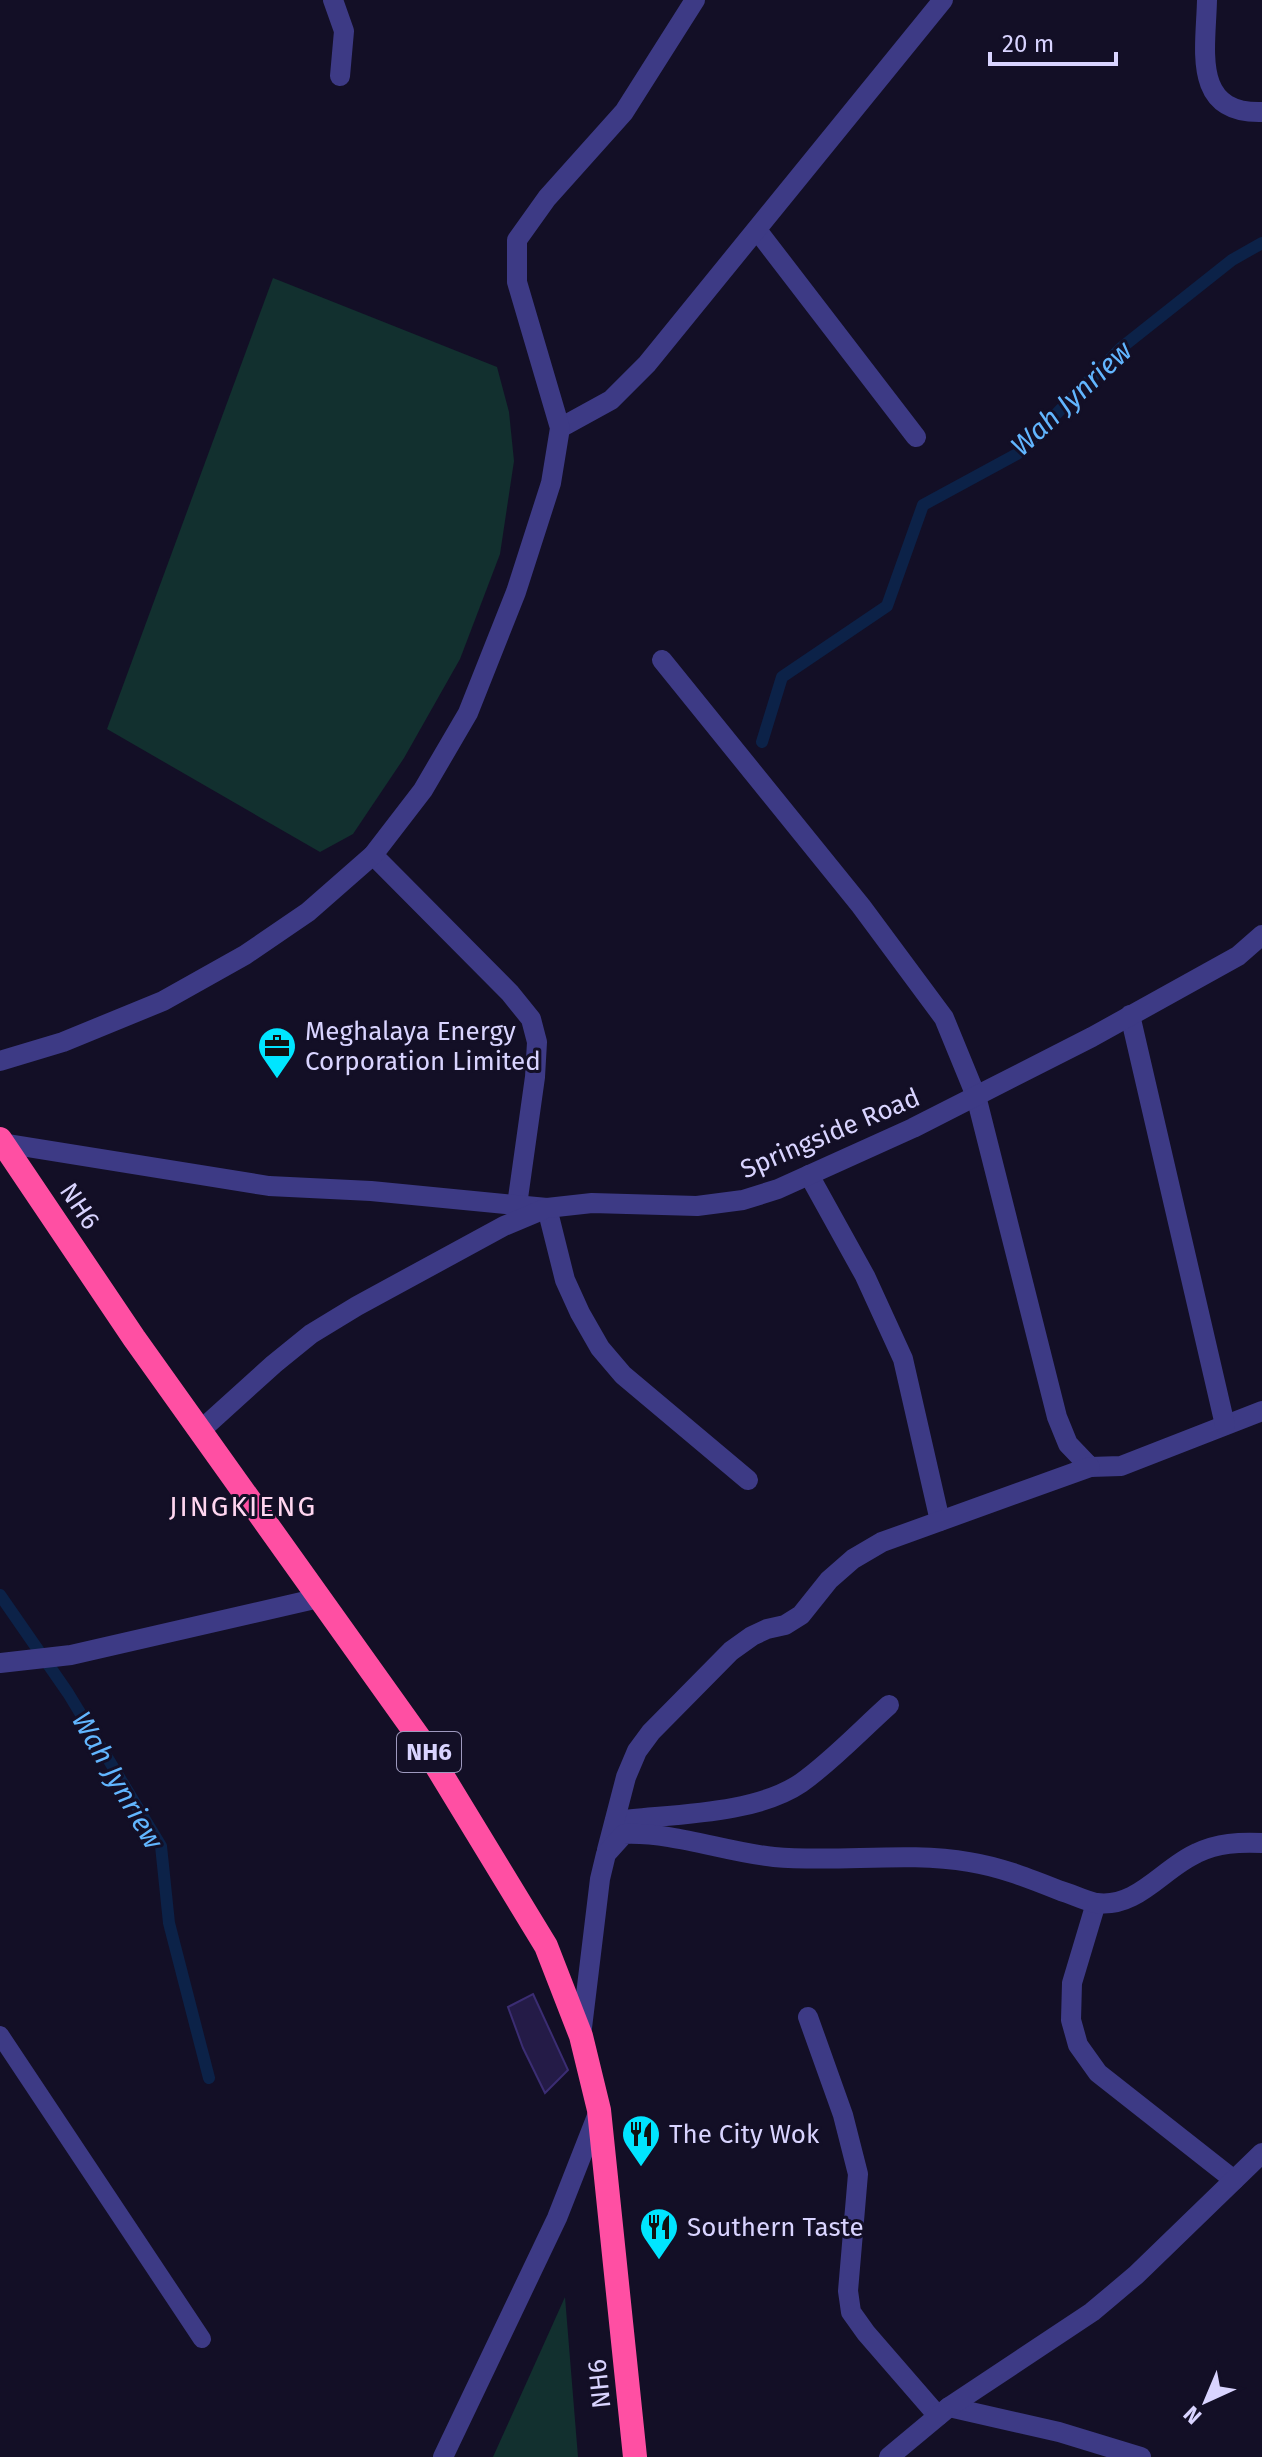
<svg xmlns="http://www.w3.org/2000/svg" width="1262" height="2457" viewBox="0 0 1262 2457" font-family="'Fira Sans',sans-serif">
	<rect width="100%" height="100%" fill="#130f26"/>
	<g fill="#12302f">
		<path d="M273 278 497 367 509 412 514 461 500 554 460 659 404 758 353 834 320 852 107 729Z"/>
		<path d="M565 2297 578 2457H493Z"/>
	</g>
	<g fill="none" stroke-linecap="round" stroke-linejoin="round">
		<g stroke="#0c2248" stroke-width="12">
			<path d="M762 742 782 677 887 606 923 505 1017 454 1121 348 1232 260 1262 243"/>
			<path d="M0 1595 68 1693 161 1846 169 1923 209 2078"/>
		</g>
	</g>
	<path fill="#241b47" stroke="#3b2d73" stroke-width="2" d="M533 1994 568 2070 545 2093 523 2048 508 2007Z"/>
	<g fill="none" stroke-linecap="round" stroke-linejoin="round">
		<path stroke="#3d3a85" stroke-width="18" d="M0 2035 202 2339"/>
		<g stroke="#3d3a85" stroke-width="20">
			<path d="M333 0 344 31 340 76"/>
			<path d="M1207 0C1206 49 1191 114 1262 112"/>
			<path d="M757 230 916 437"/>
			<path d="M560 428 611 400 647 364 943 0"/>
			<path d="M662 660 861 906 944 1018 976 1096 1057 1417 1068 1444 1090 1467 1121 1466 1262 1411"/>
			<path d="M373 855 510 993 531 1019 537 1042 535 1077 517 1205"/>
			<path d="M1130 1015 1225 1425"/>
			<path d="M0 1061 63 1042 163 1001 245 955 308 912 373 855 423 790 468 713 516 592 551 483 560 428 517 282V240L547 198 624 112 695 0"/>
			<path d="M2 1143 269 1186 371 1191 547 1208 565 1280 580 1313 600 1348 623 1375 748 1480"/>
			<path d="M809 1175 865 1276 903 1359 940 1521"/>
			<path d="M201 1430 274 1364 311 1334 357 1306 504 1226 547 1208 592 1203 697 1206 743 1200 778 1189 913 1128 1092 1037 1238 956 1262 935"/>
			<path d="M0 1663 71 1655 319 1598"/>
			<path d="M615 1821C671 1814 754 1815 801 1783 832 1761 860 1731 889 1705"/>
			<path d="M607 1850 626 1777 637 1751 651 1732 731 1651 752 1636 767 1629 785 1625 801 1615 829 1580 853 1559 882 1542 1090 1467"/>
			<path d="M1096 1903 1072 1983 1071 2020 1078 2045 1098 2073 1234 2180"/>
			<path d="M808 2017 843 2115 858 2174 848 2291 851 2312 866 2333 938 2416"/>
			<path d="M581 2036 600 1879 606 1854 624 1834C675 1832 724 1852 774 1857 838 1863 907 1851 969 1862 1001 1867 1031 1879 1061 1891 1072 1894 1085 1901 1096 1903 1137 1909 1163 1868 1197 1853 1218 1843 1239 1842 1262 1843"/>
			<path d="M949 2407 1059 2432 1141 2457"/>
			<path d="M443 2457 557 2218 599 2111"/>
			<path d="M889 2457 949 2407 1092 2312 1136 2275 1262 2153"/>
		</g>
		<path stroke="#ff4fa3" stroke-width="24" d="M0 1139 134 1338 420 1739 546 1946 581 2036 599 2110 635 2457"/>
	</g>
	<defs>
		<g id="office-pin" transform="scale(2)"><path d="M0 17L-7.5 6A9.5 9.5 0 1 1 7.5 6Z" fill="#00e5ff" stroke="#130f26"/><path d="M-6-3h4V-5.5h4V-3h4V5H-6ZM-1-4.5V-3h2v-1.5ZM-6 0V1H6V0Z" fill="#111"/></g>
		<g id="restaurant-pin" transform="scale(2)"><path d="M0 17L-7.5 6A9.5 9.5 0 1 1 7.5 6Z" fill="#00e5ff" stroke="#130f26"/><path d="M-5-6h1v4h1v-4h1v4h1v-4h1v5L-1.5 .5V6h-2V.5L-5-1ZM5-6V6H3V1.5H1.5Q1.5-4 5-6Z" fill="#111"/></g>
	</defs>
	<g fill-rule="evenodd">
		<use href="#office-pin" x="277" y="1046"/>
		<use href="#restaurant-pin" x="641" y="2134"/>
		<use href="#restaurant-pin" x="659" y="2227"/>
	</g>
	<g text-anchor="middle" stroke-width="6" stroke-linejoin="round" paint-order="stroke">
		<rect fill="#130f26" stroke="#9e99be" stroke-width="2" x="397" y="1732" width="64" height="40" rx="6"/>
		<g font-size="24" font-weight="bold" fill="#d9d4ff">
			<text x="429" y="1760">NH6</text>
		</g>
		<g font-size="26" fill="#d9d4ff" stroke="#130f26" text-anchor="start">
			<text x="305" y="1040">Meghalaya Energy<tspan x="305" dy="30">Corporation Limited</tspan></text>
			<text x="669" y="2143">The City Wok</text>
			<text x="687" y="2236">Southern Taste</text>
		</g>
		<g font-size="26" fill="#d9d4ff" stroke="#130f26">
			<text transform="translate(830 1133) rotate(-23)" y="9">Springside Road</text>
			<text transform="translate(80 1206) rotate(56)" y="9">NH6</text>
			<text transform="translate(599 2384) rotate(-96)" y="9">NH6</text>
		</g>
		<g font-size="28" font-style="italic" fill="#62b6ff" stroke="#130f26">
			<text transform="translate(1071 398) rotate(-43)" y="10">Wah Jynriew</text>
			<text transform="translate(118 1780) rotate(60)" y="10">Wah Jynriew</text>
		</g>
		<g font-size="28" letter-spacing="2" fill="#ffd6f0" stroke="#130f26">
			<text x="243" y="1516">JINGKIENG</text>
		</g>
	</g>
	<g transform="translate(1206 2401) rotate(224)" stroke="#130f26" stroke-width="6" paint-order="stroke">
	<path d="M0-6L14 30L0 20L-14 30Z" fill="#d9d4ff"/>
	<text y="-12" font-size="22" font-weight="bold" text-anchor="middle" fill="#d9d4ff">N</text>
	</g>
	<path d="M990 52v12h126v-12" fill="none" stroke="#d9d4ff" stroke-width="4"/>
	<text x="1002" y="52" font-size="24" fill="#d9d4ff" stroke="#130f26" stroke-width="6" paint-order="stroke">20 m</text>
</svg>
